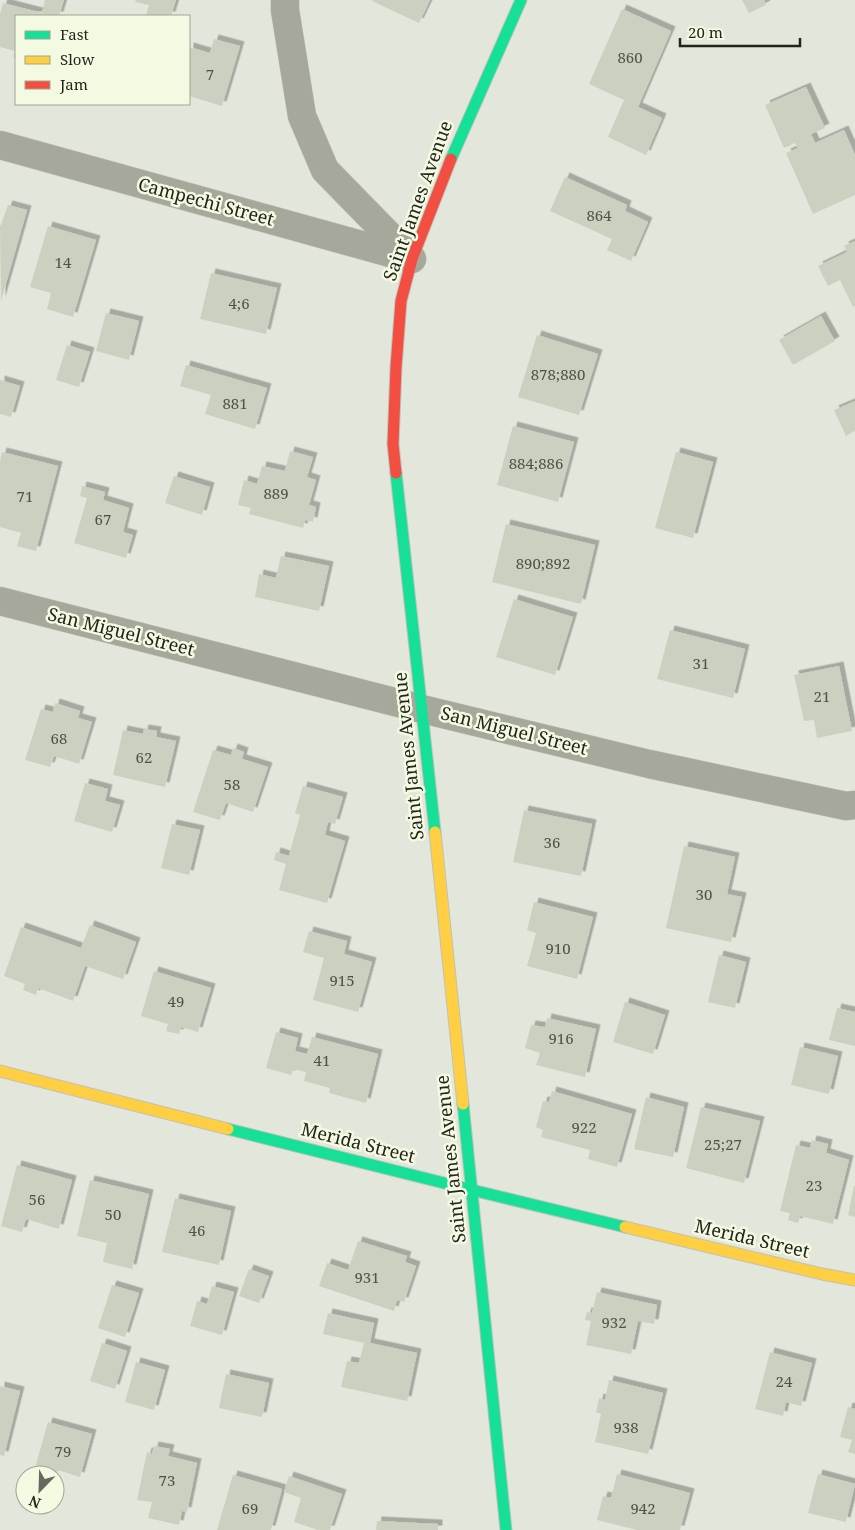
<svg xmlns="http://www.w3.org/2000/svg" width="855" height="1530" viewBox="0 0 855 1530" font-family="'Noto Serif',serif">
	<defs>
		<filter id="shadow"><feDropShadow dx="4.5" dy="-4.5" stdDeviation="0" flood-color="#0004"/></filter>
	</defs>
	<rect width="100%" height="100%" fill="#e3e6da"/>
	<g fill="#ccd0c1" filter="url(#shadow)">
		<path d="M45 0H64L59 16H16V58L13 57 15 51 0 47V14L3 3 42 13Z"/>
		<path d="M136 0H176L171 16 146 15 149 5 135 2Z"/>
		<path d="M373 0H430L419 23 372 1Z"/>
		<path d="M742 0H764L766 5 749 13Z"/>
		<path d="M622 9 671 31 638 107 662 118 646 155 608 137 624 100 589 84Z"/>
		<path d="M214 39 240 46 222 106 189 96V47L210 53Z"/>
		<path d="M806 87 825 128 811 134 815 143 844 130 855 155V195L813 214 786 153 798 148 795 143 784 148 765 105Z"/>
		<path d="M565 177 627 205 625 211 648 222 631 261 607 250 612 239 550 211Z"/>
		<path d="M8 205 27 210 1 301 0 225H1Z"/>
		<path d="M48 226 96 240 73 317 47 309 51 293 30 287Z"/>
		<path d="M855 241V306L853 307 840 280 828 286 818 266 847 252 844 246Z"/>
		<path d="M211 273 277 288 266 334 200 319Z"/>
		<path d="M106 313 139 321 129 360 96 351Z"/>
		<path d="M821 316 835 341 793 365 779 340Z"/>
		<path d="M537 335 598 354 579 415 518 397Z"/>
		<path d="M67 345 90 352 79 387 56 380Z"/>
		<path d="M186 365 267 388 255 429 205 414 211 395 180 386Z"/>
		<path d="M0 380 20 386 11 417 0 414Z"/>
		<path d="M855 401V431L846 436 834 410Z"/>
		<path d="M513 426 574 442 558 502 497 485Z"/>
		<path d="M290 451 313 457 307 477 316 480 309 505 316 507 313 522 305 520 303 528 249 514 251 508 238 505 244 480 257 484 262 466 285 471Z"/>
		<path d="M2 452 58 466 36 551 17 546 21 533 0 527V461Z"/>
		<path d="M676 452 713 462 693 538 655 528Z"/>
		<path d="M174 476 210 487 202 515 165 503Z"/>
		<path d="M82 486 105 492 103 500 129 508 123 532 133 535 126 558 74 543 87 498 80 496Z"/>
		<path d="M506 524 595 545 581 604 492 582Z"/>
		<path d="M281 556 329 566 319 611 255 597 259 574 276 578Z"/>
		<path d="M514 599 573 617 555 675 496 657Z"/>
		<path d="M670 630 745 649 733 698 657 679Z"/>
		<path d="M839 666 852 731 817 738 814 720 804 721 794 675Z"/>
		<path d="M55 703 80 711 78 718 92 722 79 764 54 756 50 767 25 760 41 709 53 712Z"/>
		<path d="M144 729 157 731 156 737 176 741 165 787 113 775 123 730 143 734Z"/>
		<path d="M233 748 244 752 242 759 268 767 253 812 226 803 220 820 193 812 213 750 231 755Z"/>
		<path d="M85 783 108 789 105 801 120 805 112 832 74 821Z"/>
		<path d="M303 786 343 797 335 824 328 822 325 835 345 841 327 903 279 890 286 864 274 860 276 852 289 856 300 815 295 813Z"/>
		<path d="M524 810 592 824 581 876 513 862Z"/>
		<path d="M172 824 200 830 189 875 161 868Z"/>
		<path d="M684 846 735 857 727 894 742 897 731 942 666 928Z"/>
		<path d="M534 902 593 917 577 979 527 966 536 933 527 930Z"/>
		<path d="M90 925 136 942 123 979 85 966 73 1001 38 988 36 995 23 990 25 984 4 976 21 927 81 948Z"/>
		<path d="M309 931 347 941 344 954 372 962 358 1012 313 1000 324 958 303 952Z"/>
		<path d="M719 955 746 962 735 1008 708 1002Z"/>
		<path d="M154 971 211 988 198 1032 181 1027 179 1034 166 1031 168 1024 141 1016Z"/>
		<path d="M625 1002 665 1015 653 1054 613 1042Z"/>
		<path d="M837 1008 855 1012V1046L829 1040Z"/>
		<path d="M547 1018 596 1029 585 1077 536 1065 540 1053 525 1048 531 1025 545 1027Z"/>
		<path d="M276 1032 298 1038 295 1051 307 1054 312 1037 378 1054 366 1103 329 1093 330 1088 304 1081 306 1072 293 1069 291 1075 266 1068Z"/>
		<path d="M800 1047 838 1056 829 1094 791 1085Z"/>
		<path d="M552 1091 632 1114 617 1167 588 1159 590 1150 541 1137 543 1130 536 1127 543 1101 549 1102Z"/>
		<path d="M646 1097 684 1107 673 1157 634 1149Z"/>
		<path d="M701 1107 760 1121 744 1183 686 1168Z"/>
		<path d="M812 1140 828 1144 826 1153 849 1160 833 1224 800 1216 798 1223 788 1220 790 1213 780 1211 796 1145 810 1148Z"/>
		<path d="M17 1165 72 1180 59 1229 26 1219 22 1232 1 1226Z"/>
		<path d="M90 1180 149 1194 132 1269 103 1262 107 1243 77 1236Z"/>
		<path d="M854 1186H855V1217L848 1215Z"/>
		<path d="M175 1198 231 1211 219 1265 162 1252Z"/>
		<path d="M358 1241 407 1256 405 1262 416 1266 404 1302 397 1300 394 1311 319 1286 327 1263 348 1270Z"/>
		<path d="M249 1269 269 1276 259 1303 239 1296Z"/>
		<path d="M112 1285 139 1293 125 1337 98 1328Z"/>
		<path d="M212 1286 234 1292 222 1335 190 1326 197 1301 207 1304Z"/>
		<path d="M597 1292 657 1305 654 1324 638 1321 631 1354 586 1345 591 1321 585 1320 587 1312 592 1313Z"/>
		<path d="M328 1313 374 1323 370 1343 417 1353 407 1401 341 1387 347 1361 359 1363 364 1343 323 1334Z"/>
		<path d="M102 1343 127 1351 115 1389 90 1381Z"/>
		<path d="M770 1352 812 1363 801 1406 786 1402 783 1416 755 1409Z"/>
		<path d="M136 1362 165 1370 154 1410 125 1402Z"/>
		<path d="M226 1374 269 1383 262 1417 219 1408Z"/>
		<path d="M609 1380 663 1393 648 1454 595 1442 601 1414 596 1412 599 1398 605 1400Z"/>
		<path d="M0 1386 20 1391 4 1456 0 1455Z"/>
		<path d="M848 1407 855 1409V1454L848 1452 852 1440 840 1437Z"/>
		<path d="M48 1422 92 1434 80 1477 58 1470 56 1475H33Z"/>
		<path d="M154 1446 170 1449 168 1456 197 1463 187 1512 182 1511 179 1525 148 1518 152 1502 137 1500 147 1452 152 1454Z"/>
		<path d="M617 1474 690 1493 680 1530H637L597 1520 603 1496 611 1498Z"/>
		<path d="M818 1474 855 1484 846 1522 808 1513Z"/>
		<path d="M233 1475 282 1489 271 1530H217Z"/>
		<path d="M289 1476 342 1494 330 1530H318L294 1522 301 1498 284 1492Z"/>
		<path d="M377 1521 438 1524V1530H376Z"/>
	</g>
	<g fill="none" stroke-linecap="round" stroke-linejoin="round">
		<g stroke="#c0c2b9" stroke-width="29">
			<g id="street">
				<path d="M285 0V10L302 116 325 170 411 258"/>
				<path d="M0 145 412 259"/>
				<path d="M0 601 422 709 649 764 846 806 855 805"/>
			</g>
		</g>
		<g stroke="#c0c2b9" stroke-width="13">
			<g id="fast">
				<path d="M451 159 521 0"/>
				<path d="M396 473 435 832"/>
				<path d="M463 1104 506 1530"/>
				<path d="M228 1129 472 1190 625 1227"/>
			</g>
		</g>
		<g stroke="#c0c2b9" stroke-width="13">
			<g id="slow">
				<path d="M435 832 463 1104"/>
				<path d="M0 1071 228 1129"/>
				<path d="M625 1227 822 1274 855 1280"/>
			</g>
		</g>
		<g stroke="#c0c2b9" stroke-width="13">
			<path id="jam" d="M396 473 393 444 396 367 401 301 412 259 451 159"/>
		</g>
		<use href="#street" stroke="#a5a89a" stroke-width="28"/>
		<use href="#fast" stroke="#16e098" stroke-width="11"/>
		<use href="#slow" stroke="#ffcf43" stroke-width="11"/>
		<use href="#jam" stroke="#f24e42" stroke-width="11"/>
	</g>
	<g text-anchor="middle" stroke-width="5" stroke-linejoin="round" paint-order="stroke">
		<g font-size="15" fill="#4f5248">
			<text x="630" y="63">860</text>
			<text x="210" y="80">7</text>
			<text x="599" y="221">864</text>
			<text x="63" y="268">14</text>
			<text x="239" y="309">4;6</text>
			<text x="558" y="380">878;880</text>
			<text x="235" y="409">881</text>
			<text x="536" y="469">884;886</text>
			<text x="276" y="499">889</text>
			<text x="25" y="502">71</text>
			<text x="103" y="525">67</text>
			<text x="543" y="569">890;892</text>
			<text x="701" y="669">31</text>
			<text x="822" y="702">21</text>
			<text x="59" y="744">68</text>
			<text x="144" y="763">62</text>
			<text x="232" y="790">58</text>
			<text x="552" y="848">36</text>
			<text x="704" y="900">30</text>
			<text x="558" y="954">910</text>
			<text x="342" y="986">915</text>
			<text x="176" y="1007">49</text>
			<text x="561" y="1044">916</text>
			<text x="322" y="1066">41</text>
			<text x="584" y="1133">922</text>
			<text x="723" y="1150">25;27</text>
			<text x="814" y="1191">23</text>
			<text x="37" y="1205">56</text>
			<text x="113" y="1220">50</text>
			<text x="197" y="1236">46</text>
			<text x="367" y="1283">931</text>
			<text x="614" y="1328">932</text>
			<text x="784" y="1387">24</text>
			<text x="626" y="1433">938</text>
			<text x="63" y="1457">79</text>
			<text x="167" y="1486">73</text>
			<text x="250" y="1514">69</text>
			<text x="643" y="1514">942</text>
		</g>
		<g font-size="18" fill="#23251d" stroke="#f3fae1">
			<text transform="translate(418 201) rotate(-70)" y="6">Saint James Avenue</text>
			<text transform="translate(206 202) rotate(15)" y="6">Campechi Street</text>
			<text transform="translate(121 632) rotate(14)" y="6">San Miguel Street</text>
			<text transform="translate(514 731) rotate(14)" y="6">San Miguel Street</text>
			<text transform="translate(409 756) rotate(-96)" y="6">Saint James Avenue</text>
			<text transform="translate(358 1143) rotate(14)" y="6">Merida Street</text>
			<text transform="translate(451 1159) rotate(-96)" y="6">Saint James Avenue</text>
			<text transform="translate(752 1239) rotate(13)" y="6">Merida Street</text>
		</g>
	</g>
	<rect x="15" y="15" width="175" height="90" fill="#f3fae1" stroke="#a0a593"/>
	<rect x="25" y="31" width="25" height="8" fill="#16e098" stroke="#a0a593"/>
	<text x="60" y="40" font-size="15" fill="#23251d">Fast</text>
	<rect x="25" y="56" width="25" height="8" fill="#ffcf43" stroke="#a0a593"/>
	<text x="60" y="65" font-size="15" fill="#23251d">Slow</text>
	<rect x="25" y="81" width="25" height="8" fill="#f24e42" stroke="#a0a593"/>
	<text x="60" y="90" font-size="15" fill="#23251d">Jam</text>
	<g transform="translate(40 1490) rotate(203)"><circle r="24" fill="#f3fae1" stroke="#a0a593"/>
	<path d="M0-4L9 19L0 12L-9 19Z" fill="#66695f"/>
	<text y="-8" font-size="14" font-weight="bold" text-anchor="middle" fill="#23251d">N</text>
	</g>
	<path d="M680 38v8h120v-8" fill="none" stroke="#23251d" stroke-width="2.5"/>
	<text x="688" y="38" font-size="15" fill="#23251d" stroke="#f3fae1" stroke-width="4" paint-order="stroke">20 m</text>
</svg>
